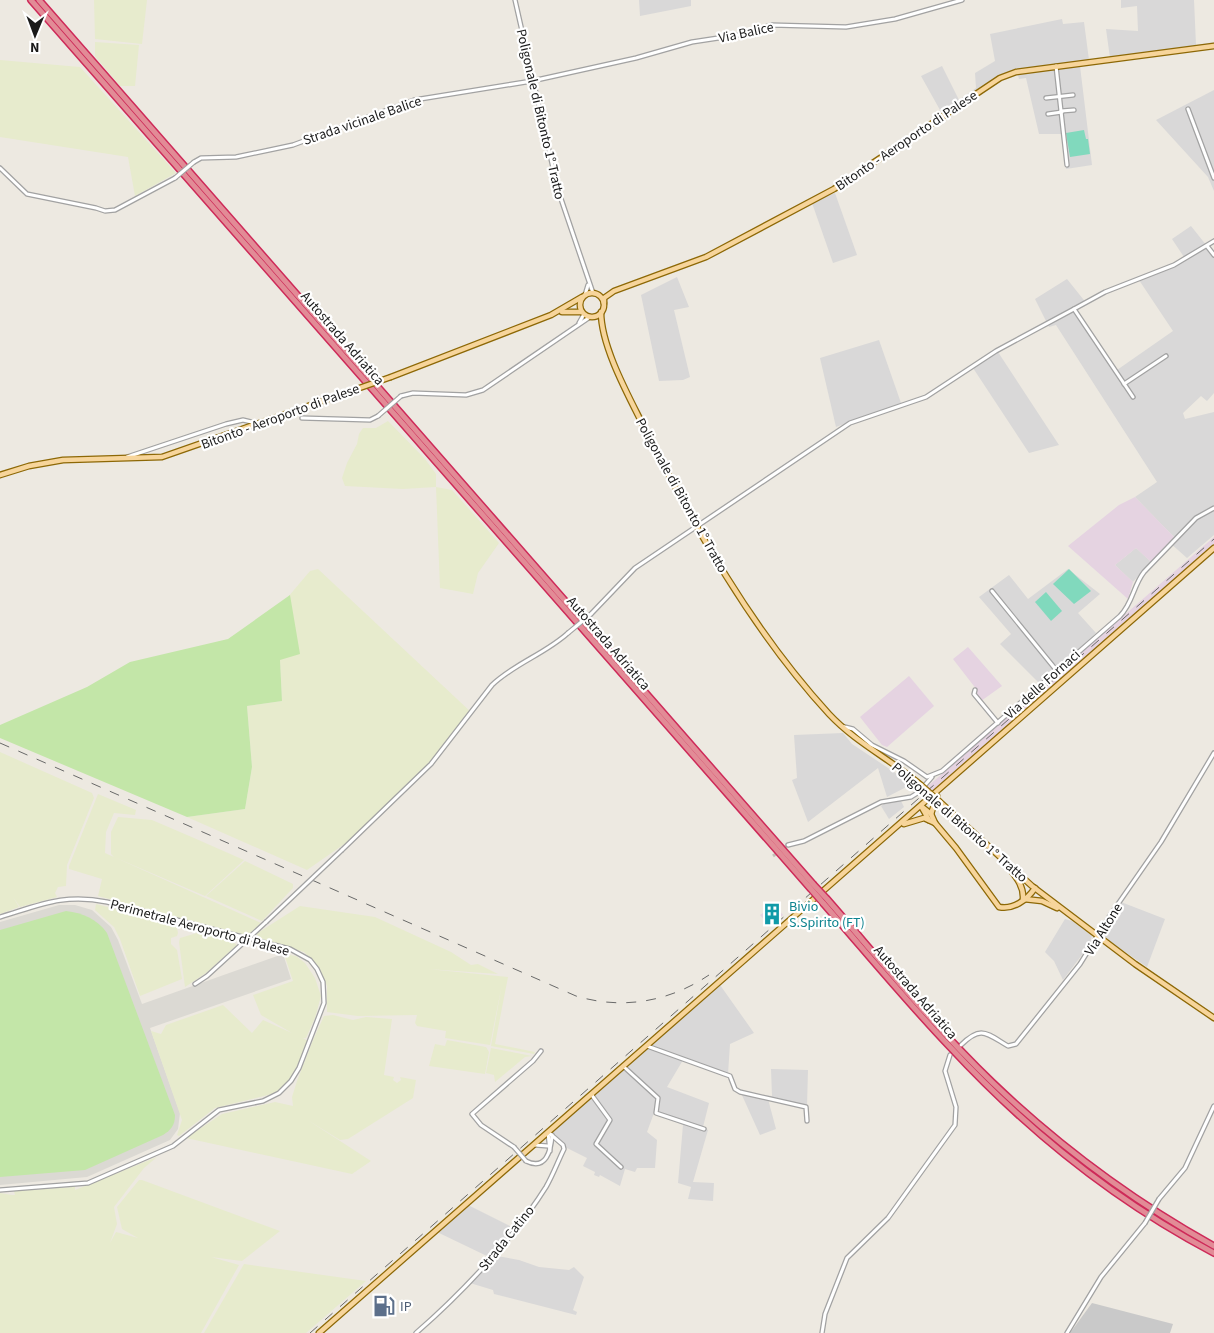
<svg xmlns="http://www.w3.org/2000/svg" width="1214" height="1333" viewBox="0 0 1214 1333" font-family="'Source Sans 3',sans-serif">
	<rect width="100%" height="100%" fill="#ede9e1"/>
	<g fill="#d9d8d8">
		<path d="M639 0H691V6L640 16Z"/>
		<path d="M1121 0H1194L1196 45 1214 42V49L1080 66 1092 165 1066 169 1061 134H1039L1026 78 1019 79 1018 75 1003 80 945 119 921 76 942 66 959 100 976 88 975 73 995 61 990 34 1062 19 1063 24 1084 22 1089 60 1110 58 1106 29 1138 31 1137 6 1121 8Z"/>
		<path d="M1214 90V191L1208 177 1156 120Z"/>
		<path d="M835 193 857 255 833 263 812 203Z"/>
		<path d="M1191 226 1214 255V393L1207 401 1201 396 1183 413 1185 419 1214 412V535L1187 558 1169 542 1174 537 1135 497 1157 482 1056 325 1049 327 1035 299 1067 279 1087 304 1076 310 1117 370 1173 331 1137 277 1173 264 1184 257 1172 239Z"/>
		<path d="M677 277 689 307 674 310 690 377 683 380 659 381 641 295Z"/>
		<path d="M879 340 901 403 836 427 820 358Z"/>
		<path d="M998 352 1059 445 1029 453 973 368Z"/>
		<path d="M1136 548 1151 562 1133 582 1115 565Z"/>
		<path d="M1068 569 1100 594 1078 613 1096 633 1041 685 1000 644 1011 634 979 597 1009 575 1028 599Z"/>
		<path d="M843 733 852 744 912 784 887 797 878 768 808 822 792 780 797 778 794 735Z"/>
		<path d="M901 801 904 807 889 819 881 806 886 802Z"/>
		<path d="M1121 902 1165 919 1147 967 1102 936V932Z"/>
		<path d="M1065 919 1072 921 1092 935 1090 944 1063 980 1054 961 1045 952Z"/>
		<path d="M720 985 754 1033 730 1044 728 1074 683 1060 667 1087 709 1103 703 1127 708 1130 693 1182 714 1183 713 1201 688 1199 691 1187 678 1183 683 1125 654 1113 647 1132 657 1140 655 1168H637L635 1172 625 1169 620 1186 600 1175 599 1177 594 1175 595 1172 583 1166 587 1158 565 1147 553 1132Z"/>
		<path d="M771 1069 808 1070 807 1106 768 1099 776 1129 760 1135 741 1093 772 1096Z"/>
		<path d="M468 1205 518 1230 497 1256 519 1260 539 1267 569 1270 574 1267 584 1277 573 1310 577 1312 576 1315 494 1294 493 1290 470 1283 489 1257 437 1232Z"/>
	</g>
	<g fill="#e5d3e1">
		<path d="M1135 497 1174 537 1151 562 1136 548 1115 565 1133 582 1128 599 1068 546 1119 505Z"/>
		<path d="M1214 537V544L932 792 927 787Z"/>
		<path d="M968 647 1002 686 981 701 977 695V690L953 659Z"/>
		<path d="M909 676 934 706 887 747 882 745 860 717Z"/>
		<path d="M775 905 783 915 770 926 760 915Z"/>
	</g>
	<path fill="#c9c9c9" d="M1092 1303 1173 1324 1170 1333H1070Z"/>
	<path fill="#dbd9d3" d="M59 905H75L92 910 111 927 118 940 142 1004 283 954 291 979 150 1028 180 1113 178 1129 170 1140 87 1177 0 1185V922Z"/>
	<g fill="#e7ebcd">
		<path d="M94 0H147L142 44 95 39Z"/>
		<path d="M95 42 139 45 135 86H120L95 56Z"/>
		<path d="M0 60 80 67 176 173 135 196 128 157 0 137Z"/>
		<path d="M388 421 425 459 436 474V487L452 490 499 543 478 573 473 594 440 588 436 487 403 489 345 486 342 478 347 463 357 444 359 434 363 428H376Z"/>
		<path d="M318 569 472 713 431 764 353 838 307 870 187 817 245 809 252 767 247 706 282 701 280 660 288 597 310 571Z"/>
		<path d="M0 752 92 793 94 798 67 865 66 886 58 887 55 893 57 897 20 907 13 897 19 907 0 914Z"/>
		<path d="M98 794 136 810 135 815 114 813 106 832 105 853 114 857 111 854V832L118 817 152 820 194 838 244 860 205 896 114 857 261 923 247 936 98 896 102 879 69 869V866Z"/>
		<path d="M245 861 293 884V888L262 921 206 896Z"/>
		<path d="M96 904 176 924 178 933 177 936 171 938V944L177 950 182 979 140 996 120 939 114 927 95 910Z"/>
		<path d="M300 906 375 917 451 952 471 965 478 964 498 974 428 969 508 977 495 1044 535 1052 534 1054 491 1046 502 984 490 1045 445 1038 446 1031 417 1026 415 1023 417 1015 358 1016 327 1012V986L318 966 304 952 264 940 256 934Z"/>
		<path d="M197 933H211L225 937 237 945 206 973 185 987 179 942 180 938Z"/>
		<path d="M284 954 296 956 305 963 315 978 321 996 315 1018 306 1038H303L308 1041 302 1056 291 1078 282 1088 272 1094 215 1108 179 1136 177 1135 182 1120 151 1031 161 1034 166 1025 223 1005 252 1033 263 1020 292 1033 261 1015 253 995 293 981Z"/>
		<path d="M333 1015 353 1020 366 1017 392 1019 384 1075 394 1077 393 1080 397 1083 401 1080 400 1077 416 1080 413 1098 348 1139 340 1140 306 1119 371 1161 352 1174 186 1138 222 1114 275 1102 293 1106 292 1097 297 1081 313 1040 324 1016Z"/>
		<path d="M447 1040 486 1047 489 1052 485 1074 429 1066 435 1044 445 1046Z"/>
		<path d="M491 1048 532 1056 525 1057 495 1082 494 1075 486 1073Z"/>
		<path d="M157 1157 144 1168 114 1207 117 1224 110 1243 116 1232 138 1238 122 1229 117 1207 139 1180H142L280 1231 242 1261 211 1257 239 1265 201 1333H0V1193L12 1195H15L14 1191 75 1187V1190Z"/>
		<path d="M244 1264 366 1281 306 1333H204Z"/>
	</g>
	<g fill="#c3e6a8">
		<path d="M290 595 300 654 280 660 282 701 247 706 252 767 245 809 187 817 0 738V725L87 687 130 662 228 639Z"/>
		<path d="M66 911C83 913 97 919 107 933L175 1115C175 1125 171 1130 163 1135L85 1170 0 1177V930Z"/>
	</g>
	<g fill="#81d9bd">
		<path d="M1084 130 1086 139H1088L1090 154 1070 157 1066 133Z"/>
		<path d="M1069 569 1091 591 1074 604 1053 584Z"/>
		<path d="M1046 592 1062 611 1051 621 1035 602Z"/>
	</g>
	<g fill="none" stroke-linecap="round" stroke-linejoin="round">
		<path stroke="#c3c0b9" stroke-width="3" stroke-dasharray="3 1.5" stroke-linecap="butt" d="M773 856 788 845"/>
		<g stroke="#a2a2a2" stroke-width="5.5">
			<g id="minor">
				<path d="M515 0 558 190 593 293"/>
				<path d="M1056 66 1067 165"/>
				<path d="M1046 98 1073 95"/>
				<path d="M1188 109 1214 178"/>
				<path d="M1061 111 1074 110"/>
				<path d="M1048 114 1062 112"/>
				<path d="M194 162 201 158 236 157 293 145 414 100 532 81 636 58 692 42 738 35 772 25 846 27 895 19 962 0"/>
				<path d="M0 168 27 194 96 208 105 211 115 210 175 178"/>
				<path d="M1207 246 1214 255"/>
				<path d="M585 295 588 285"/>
				<path d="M1074 309 1133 397"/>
				<path d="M579 323 584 314"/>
				<path d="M1124 384 1166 356"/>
				<path d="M401 396 413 393 466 395 483 390 590 317"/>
				<path d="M302 418 370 420 378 416"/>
				<path d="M127 457 226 424 243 420 256 423"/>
				<path d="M992 591 1057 671"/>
				<path d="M591 614 635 568 850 423 926 397 996 351 1074 309 1105 292 1174 265 1214 241"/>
				<path d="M975 690 974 694 998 723"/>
				<path d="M841 726 853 729 872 745 904 761 927 777 942 771 1120 616C1133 603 1133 586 1144 572L1196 518 1214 508"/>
				<path d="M788 845 804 841 881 802 911 797 919 792 932 777"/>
				<path d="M342 850 431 764 492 685C515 663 545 654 568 633"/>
				<path d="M0 917C40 905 64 893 107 902L290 949 310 960 317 969 323 982 324 1003 299 1068 291 1081 279 1093 263 1101 219 1110 173 1146 88 1183 0 1190"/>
				<path d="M195 984 207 976 266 922"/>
				<path d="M961 1045C981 1025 986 1033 1008 1046L1016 1044 1080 964 1111 914 1161 842 1214 753"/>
				<path d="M647 1046 730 1076 735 1089 740 1092 806 1107 807 1121"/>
				<path d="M623 1066 658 1098 656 1113 704 1129"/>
				<path d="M591 1094 610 1120 596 1144 621 1167"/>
				<path d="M548 1133 550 1151"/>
				<path d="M535 1145 548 1146"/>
				<path d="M514 1147 481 1125 472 1114 533 1061 541 1051"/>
				<path d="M526 1161C546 1171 551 1151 552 1135"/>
				<path d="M1159 1199 1185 1168 1214 1106"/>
				<path d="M416 1333C461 1294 514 1238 546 1187 553 1175 558 1161 564 1149L563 1145 548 1132"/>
				<path d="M822 1333 825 1314 847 1258 888 1218 955 1125 956 1107 945 1071 950 1055"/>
				<path d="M1067 1333 1101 1277 1145 1223"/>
			</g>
		</g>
		<g stroke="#8d6806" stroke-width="7">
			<g id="major">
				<circle cx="592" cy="305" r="12"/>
				<path d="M604 303V298L614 291 706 257 834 189 1000 78 1016 72 1214 46"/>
				<path d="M562 312H581"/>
				<path d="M601 312C601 346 628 395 643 425 694 527 752 630 829 714 856 743 892 760 922 786"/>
				<path d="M391 377 551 315 582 297"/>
				<path d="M0 475 29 466 63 460 162 457 351 391"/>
				<path d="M940 802 1032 886 1135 964 1214 1018"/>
				<path d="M921 806 931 814 935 823 956 848 999 907C1013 910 1027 900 1035 888"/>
				<path d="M921 806 929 820"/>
				<path d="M931 814 937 796"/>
				<path d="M904 824 924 818 935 823"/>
				<path d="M1008 867C1016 877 1024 886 1023 899"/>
				<path d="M1024 899 1042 901 1057 908"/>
				<path d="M319 1333 1214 548"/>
			</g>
		</g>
		<g stroke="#ce2a59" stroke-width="8">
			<g id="highway">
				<path d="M31 0 810 888"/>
				<path d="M39 0 813 884"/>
				<path d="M827 899C881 961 933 1025 992 1082 1059 1146 1133 1201 1214 1246"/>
				<path d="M823 903C865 951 906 1001 950 1047 1026 1129 1115 1201 1214 1253"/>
			</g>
		</g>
		<use href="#minor" stroke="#fff" stroke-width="3"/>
		<use href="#major" stroke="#f7d59b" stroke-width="4.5"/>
		<use href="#highway" stroke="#e28b96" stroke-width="5"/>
		<g stroke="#696969" stroke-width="1" stroke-dasharray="10 10" stroke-linecap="butt">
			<path d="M0 743 576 996C622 1010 669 1002 709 975"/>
			<path d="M310 1333 1214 539"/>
		</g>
		<g stroke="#a2a2a2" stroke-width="5.5" stroke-linecap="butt">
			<g id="minor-bridge">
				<path d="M175 178 194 162"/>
				<path d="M378 416 401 396"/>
				<path d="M568 633 591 614"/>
				<path d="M266 922 342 850"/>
				<path d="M514 1147 526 1161"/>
				<path d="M1145 1223 1159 1199"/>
			</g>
		</g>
		<g stroke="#8d6806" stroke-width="7" stroke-linecap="butt">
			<g id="major-bridge">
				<path d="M351 391 391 377"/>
				<path d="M922 786 940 802"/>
			</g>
		</g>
		<g stroke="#ce2a59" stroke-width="8" stroke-linecap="butt">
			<g id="highway-bridge">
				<path d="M813 884 827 899"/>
				<path d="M810 888 823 903"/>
			</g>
		</g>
		<use href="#minor-bridge" stroke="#fff" stroke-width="3"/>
		<use href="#major-bridge" stroke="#f7d59b" stroke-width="4.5"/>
		<use href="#highway-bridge" stroke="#e28b96" stroke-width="5"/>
	</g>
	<defs>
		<g id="building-bare" transform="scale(1.725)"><path d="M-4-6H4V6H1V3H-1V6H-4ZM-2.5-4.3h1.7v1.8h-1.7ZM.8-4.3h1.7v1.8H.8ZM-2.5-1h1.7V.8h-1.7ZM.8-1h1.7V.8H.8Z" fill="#0f9aa8" stroke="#fff" stroke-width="2.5" paint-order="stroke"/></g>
		<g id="fuel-bare" transform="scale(1.725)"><path d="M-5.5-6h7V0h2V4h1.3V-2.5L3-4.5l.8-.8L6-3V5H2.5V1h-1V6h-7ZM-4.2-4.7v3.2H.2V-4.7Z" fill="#5c6f8a" stroke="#fff" stroke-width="2.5" paint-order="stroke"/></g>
	</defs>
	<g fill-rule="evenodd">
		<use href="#building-bare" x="772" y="914"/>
		<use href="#fuel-bare" x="384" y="1306"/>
	</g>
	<g text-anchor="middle" stroke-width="4.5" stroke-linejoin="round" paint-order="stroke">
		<g font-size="14" fill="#1b1b1b" stroke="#fff">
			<text transform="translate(746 32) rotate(-12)" y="5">Via Balice</text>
			<text transform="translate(541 114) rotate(77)" y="5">Poligonale di Bitonto 1° Tratto</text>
			<text transform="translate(362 120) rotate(-19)" y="5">Strada vicinale Balice</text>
			<text transform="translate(906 140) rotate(-34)" y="5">Bitonto - Aeroporto di Palese</text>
			<text transform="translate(343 338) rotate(49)" y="5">Autostrada Adriatica</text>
			<text transform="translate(280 416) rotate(-20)" y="5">Bitonto - Aeroporto di Palese</text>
			<text transform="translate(682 495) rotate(61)" y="5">Poligonale di Bitonto 1° Tratto</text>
			<text transform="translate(609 643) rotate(49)" y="5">Autostrada Adriatica</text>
			<text transform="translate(1042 684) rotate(-42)" y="5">Via delle Fornaci</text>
			<text transform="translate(960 822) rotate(41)" y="5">Poligonale di Bitonto 1° Tratto</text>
			<text transform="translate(200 927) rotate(15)" y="5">Perimetrale Aeroporto di Palese</text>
			<text transform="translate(1103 929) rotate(-58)" y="5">Via Altone</text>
			<text transform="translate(916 992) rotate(49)" y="5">Autostrada Adriatica</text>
			<text transform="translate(506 1238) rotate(-51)" y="5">Strada Catino</text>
		</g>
		<g font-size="14" fill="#0d838f" stroke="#fff" text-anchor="start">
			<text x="789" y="911">Bivio<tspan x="789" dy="16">S.Spirito (FT)</tspan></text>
		</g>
		<g font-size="14" fill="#4e5e75" stroke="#fff" text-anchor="start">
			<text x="400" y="1311">IP</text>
		</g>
	</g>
	<g transform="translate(35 35) rotate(181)" stroke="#ffffff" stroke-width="4" paint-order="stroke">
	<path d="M0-4L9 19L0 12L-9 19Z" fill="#1b1b1b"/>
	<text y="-8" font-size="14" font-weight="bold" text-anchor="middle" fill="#1b1b1b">N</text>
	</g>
</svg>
